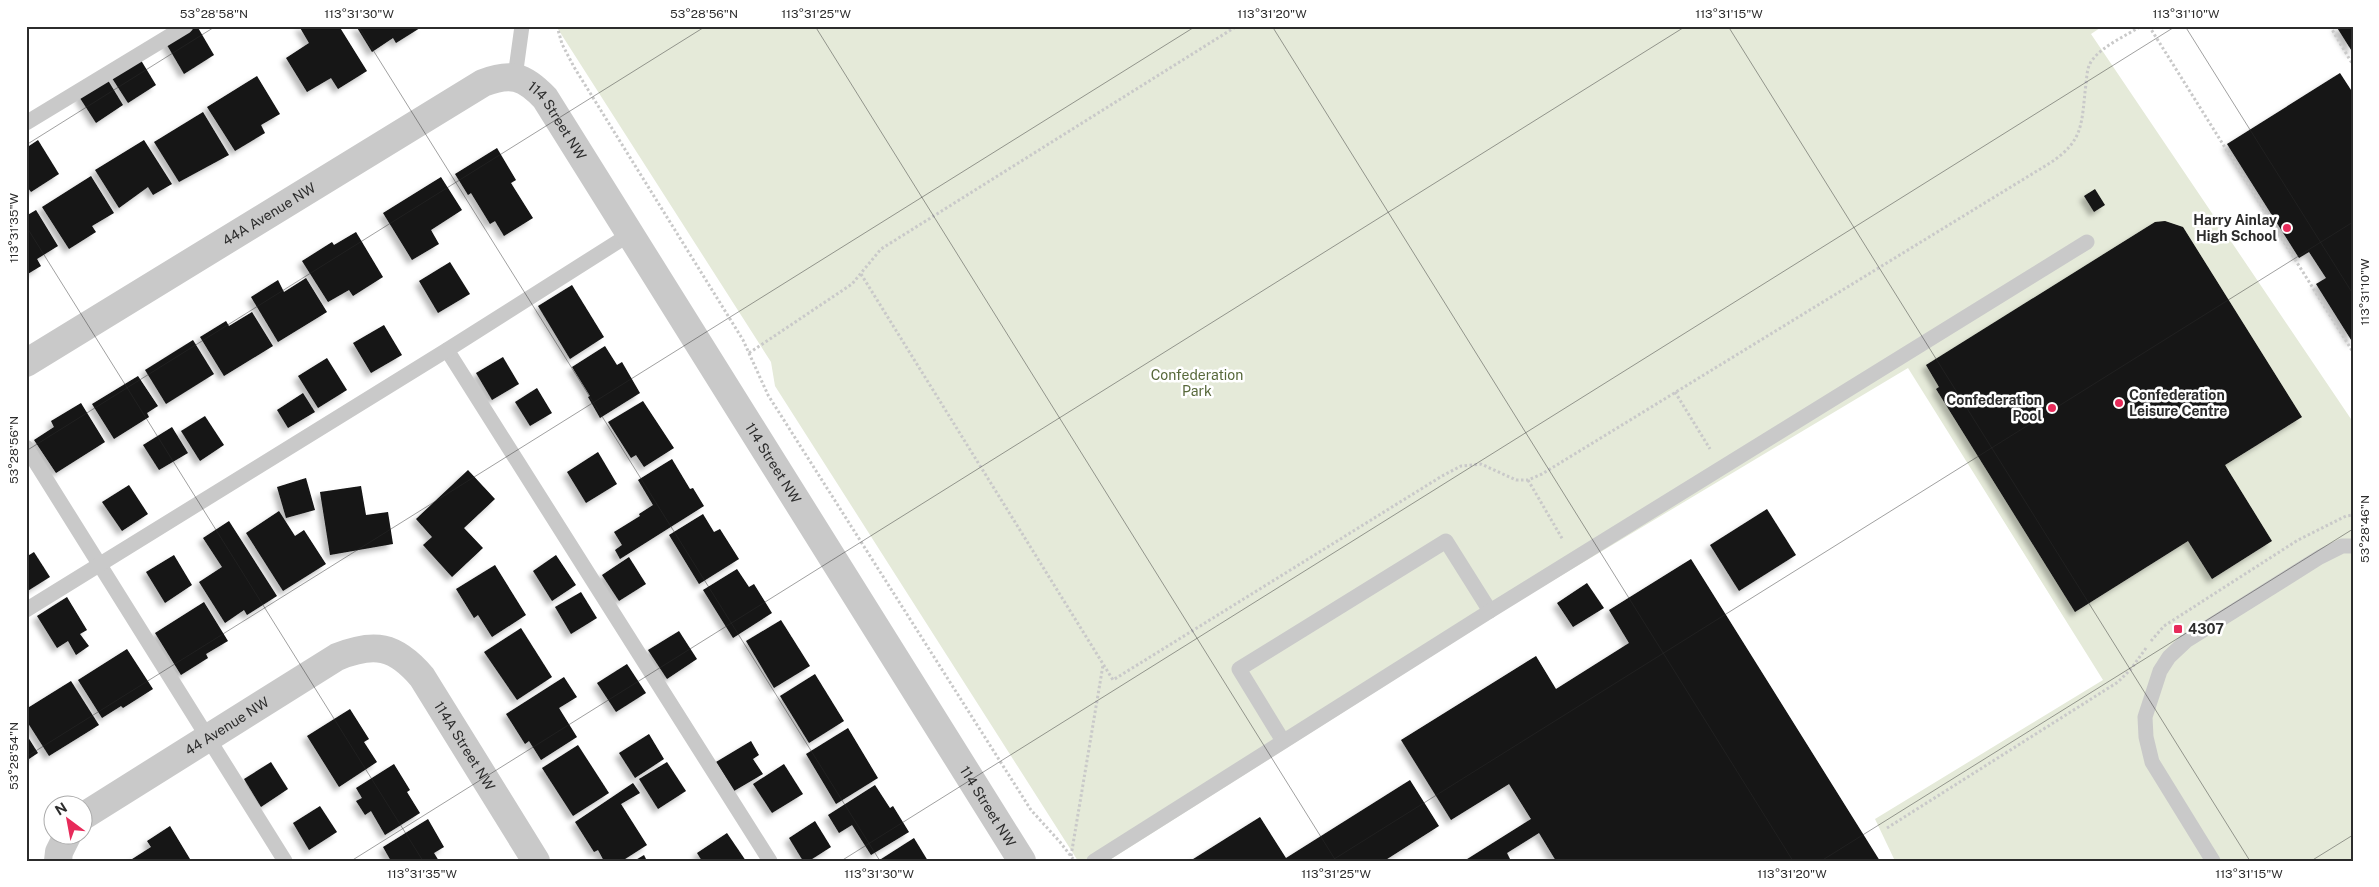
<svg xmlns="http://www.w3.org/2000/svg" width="2379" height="887" viewBox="0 0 2379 887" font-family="'Public Sans',sans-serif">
	<defs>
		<filter id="shadow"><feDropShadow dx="-4.5" dy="4.5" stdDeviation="2.5" flood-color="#0004"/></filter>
	</defs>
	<rect width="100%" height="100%" fill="#fff"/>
	<path fill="#e5ead9" d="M556 26H2103L2091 34 2353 422V861H1895L1875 819 2103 680 1908 368 1517 602 1108 861H1078L775 386 771 362Z"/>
	<g fill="#131313" filter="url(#shadow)">
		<path d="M187 26H197L214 55 184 74 164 40Z"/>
		<path d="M299 26H339L367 71 338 89 331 78 307 92 286 58 309 43Z"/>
		<path d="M356 26H419L420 28 396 43 393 38 372 52Z"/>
		<path d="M2336 26H2353V53Z"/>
		<path d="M139 57 156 85 128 103 110 75Z"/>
		<path d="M2340 73 2353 93V343L2316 284 2326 278 2309 252 2299 258 2227 144Z"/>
		<path d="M257 76 280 114 261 125 265 133 235 151 207 107Z"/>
		<path d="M106 77 123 105 96 123 78 95Z"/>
		<path d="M203 112 229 155 179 182 154 142Z"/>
		<path d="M38 140 59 174 31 192 26 185V148Z"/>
		<path d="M144 140 172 184 153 195 148 187 119 208 95 170Z"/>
		<path d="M497 148 516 180 511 183 533 218 504 236 495 221 490 224 471 193 468 195 455 174Z"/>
		<path d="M91 176 114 213 92 226 96 232 69 249 42 207Z"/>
		<path d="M441 177 462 210 431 230 439 244 412 260 383 213Z"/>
		<path d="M2095 189 2105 205 2094 212 2084 196Z"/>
		<path d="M36 210 58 246 37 259 41 266 26 275V216Z"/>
		<path d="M2165 221 2183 227 2302 417 2225 465 2272 541 2212 579 2188 541 2075 612 1936 389 1939 387 1926 365 2155 222Z"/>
		<path d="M356 232 383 277 353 296 349 290 328 302 302 261 332 242 334 245Z"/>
		<path d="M450 262 470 294 438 313 419 281Z"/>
		<path d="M306 278 327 312 278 342 251 297 278 280 284 292Z"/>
		<path d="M572 285 604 337 570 359 538 306Z"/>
		<path d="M252 312 273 346 224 376 200 337 226 321 229 326Z"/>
		<path d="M384 325 402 355 371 373 353 343Z"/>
		<path d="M193 340 214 374 166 404 145 370Z"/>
		<path d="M605 346 617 365 622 362 640 393 600 418 588 397 590 396 572 367Z"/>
		<path d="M503 357 519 384 492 400 476 373Z"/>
		<path d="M327 358 347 390 318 408 298 376Z"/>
		<path d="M138 376 158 406 147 413 149 417 114 439 92 404Z"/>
		<path d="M537 388 552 413 530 426 515 402Z"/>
		<path d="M303 393 315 412 288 428 277 410Z"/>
		<path d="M643 401 674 448 644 467 636 455 631 458 608 422Z"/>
		<path d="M81 403 105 442 56 473 34 440 54 427 51 421Z"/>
		<path d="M205 416 224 445 200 461 181 431Z"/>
		<path d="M172 427 188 453 159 470 143 445Z"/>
		<path d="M598 452 617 484 586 503 567 472Z"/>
		<path d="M672 459 690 489 693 488 704 506 620 559 615 550 622 545 614 532 640 516 639 514 653 505 638 480Z"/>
		<path d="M468 470 495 499 464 528 483 548 452 577 423 545 432 537 416 519Z"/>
		<path d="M306 478 315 510 286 518 277 487Z"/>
		<path d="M129 485 148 514 122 531 102 502Z"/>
		<path d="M361 486 366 515 388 512 393 544 330 555 320 492Z"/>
		<path d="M1767 509 1796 555 1739 591 1710 545Z"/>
		<path d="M279 511 295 536 304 530 326 564 283 591 246 533Z"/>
		<path d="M703 514 714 532 720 529 739 559 699 584 669 535Z"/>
		<path d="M229 521 277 596 247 615 244 610 225 623 199 582 222 567 203 538Z"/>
		<path d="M34 552 50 577 26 592V557Z"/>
		<path d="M174 555 192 585 165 603 146 572Z"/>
		<path d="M556 555 576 585 552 601 533 571Z"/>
		<path d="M629 557 646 584 619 601 602 575Z"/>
		<path d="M1691 559 1880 861H1556L1539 833 1507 853 1511 861H1464L1531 819 1509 784 1451 820 1401 740 1536 656 1556 689 1629 643 1609 610Z"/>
		<path d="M495 565 526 615 492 637 478 615 474 618 456 589Z"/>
		<path d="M737 569 749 587 754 584 772 613 733 638 703 590Z"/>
		<path d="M1587 583 1604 608 1573 627 1557 603Z"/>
		<path d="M581 592 597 618 571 634 555 607Z"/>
		<path d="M67 597 87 630 80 634 89 646 76 655 68 641 57 648 37 616Z"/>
		<path d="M204 602 228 641 206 654 208 658 181 675 155 633Z"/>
		<path d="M781 620 810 666 774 688 746 641Z"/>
		<path d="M521 628 552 677 517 700 484 652Z"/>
		<path d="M679 631 697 659 667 679 648 650Z"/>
		<path d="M127 649 153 689 123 708 121 706 102 718 78 680Z"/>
		<path d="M627 664 646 693 616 712 597 683Z"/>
		<path d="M815 674 844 721 809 743 780 696Z"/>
		<path d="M564 677 577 697 559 708 577 737 541 760 529 741 525 744 506 714Z"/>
		<path d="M71 681 99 725 49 756 26 720V709Z"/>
		<path d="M350 709 369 739 364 742 377 762 339 787 307 736Z"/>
		<path d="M848 728 878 778 836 804 806 754Z"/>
		<path d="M26 734 38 753 26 761Z"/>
		<path d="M649 734 664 759 635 778 619 753Z"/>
		<path d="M751 741 759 755 753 759 763 774 734 791 716 762Z"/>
		<path d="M578 745 609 793 573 816 542 768Z"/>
		<path d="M271 762 288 789 261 807 244 779Z"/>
		<path d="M667 762 686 791 658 809 639 779Z"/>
		<path d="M394 764 410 790 407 792 420 813 385 835 371 811 365 815 356 801 362 798 356 788Z"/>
		<path d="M784 764 803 794 772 813 753 784Z"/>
		<path d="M1410 780 1439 826 1384 861H1190L1260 817 1286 858Z"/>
		<path d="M633 783 640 793 621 804 647 845 622 861H604L598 850 594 852 575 822Z"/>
		<path d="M875 785 890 808 893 806 909 832 871 855 852 825 839 833 828 815Z"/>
		<path d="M320 806 337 832 309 850 293 823Z"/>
		<path d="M428 819 444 847 434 853 439 861H391L383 847Z"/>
		<path d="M815 821 831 847 809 861H803L789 838Z"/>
		<path d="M170 826 190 859 129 861 151 847 147 841Z"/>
		<path d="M727 833 746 861H702L697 853Z"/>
		<path d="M914 838 928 861H878Z"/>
		<path d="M644 855 647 861H634Z"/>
	</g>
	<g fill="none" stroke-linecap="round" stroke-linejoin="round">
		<g stroke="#c9c9c9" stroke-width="3" stroke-dasharray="2.5 2.5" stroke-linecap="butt">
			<path d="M557 26 562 44 574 67 743 340 768 395 1031 810 1060 842 1073 859"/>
			<path d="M2149 26 2353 352"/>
			<path d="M2330 26 2353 65"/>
			<path d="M861 274 1113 680 1442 476 1461 466 1481 464 1516 480H1528L1542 474 2050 163C2085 140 2081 123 2086 84 2087 75 2087 66 2093 59 2104 45 2126 36 2141 26"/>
			<path d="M749 353 852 284 881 249 1237 26"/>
			<path d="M1675 392 1710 449"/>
			<path d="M1528 480 1563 540"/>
			<path d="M2151 641 2164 626 2298 540 2346 516 2353 515"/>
			<path d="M1887 828 2118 682 2131 669 2146 648"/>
			<path d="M1071 856 1103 665"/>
		</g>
		<g stroke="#c9c9c9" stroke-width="15">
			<path d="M515 77 522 26"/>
			<path d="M26 123 186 26"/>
			<path d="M447 350 770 861"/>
			<path d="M26 447 285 861"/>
			<path d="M26 610 447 350 630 234"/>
			<path d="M1283 741 1239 669 1446 541 1490 611"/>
			<path d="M1094 861 1490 611 2087 242"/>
			<path d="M2213 861 2152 762 2146 737 2145 717 2160 671 2169 657 2186 641 2320 557 2342 546H2353"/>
		</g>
		<g stroke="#c9c9c9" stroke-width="28">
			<path id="s1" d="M26 363 483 83C511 72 524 76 545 98L1022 861"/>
			<path id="s2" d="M82 817 337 657C374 642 395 645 422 677L536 861"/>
			<path d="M58 861 59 852 68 834"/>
		</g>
	</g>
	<path fill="none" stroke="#2c2c2c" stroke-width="1" stroke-opacity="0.45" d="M358 26 880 861M815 26 1336 861M1272 26 1793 861M1728 26 2250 861M2185 26 2353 294M26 145 216 26M26 226 423 861M26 451 706 26M26 757 1196 26M351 861 1686 26M841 861 2176 26M1331 861 2353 222M1821 861 2353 529M2311 861 2353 835"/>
	<g fill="#e72b5a" stroke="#fff" stroke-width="2">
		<circle cx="2287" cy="228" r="5"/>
		<circle cx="2119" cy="403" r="5"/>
		<circle cx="2052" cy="408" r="5"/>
		<rect x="2173" y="624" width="10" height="10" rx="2.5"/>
	</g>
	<g text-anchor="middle" stroke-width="5" stroke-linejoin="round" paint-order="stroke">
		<g font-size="14" fill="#2c2c2c" stroke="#fff">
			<text dy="5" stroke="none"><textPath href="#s1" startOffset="631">114 Street NW</textPath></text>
			<text dy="5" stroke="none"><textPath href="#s1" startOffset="285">44A Avenue NW</textPath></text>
			<text dy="5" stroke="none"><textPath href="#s1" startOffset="1036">114 Street NW</textPath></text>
			<text dy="5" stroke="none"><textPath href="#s2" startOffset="171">44 Avenue NW</textPath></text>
			<text dy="5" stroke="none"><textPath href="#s2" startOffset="478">114A Street NW</textPath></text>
			<text dy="5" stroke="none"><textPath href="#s1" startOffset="1441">114 Street NW</textPath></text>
		</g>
		<g font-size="14" font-weight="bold" fill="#2c2c2c" stroke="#fff" text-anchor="end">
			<text x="2277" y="225">Harry Ainlay<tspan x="2277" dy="16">High School</tspan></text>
			<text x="2129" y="400" text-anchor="start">Confederation<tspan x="2129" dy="16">Leisure Centre</tspan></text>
			<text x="2042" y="405">Confederation<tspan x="2042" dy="16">Pool</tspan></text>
			<text x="2188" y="634" text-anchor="start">4307</text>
		</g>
		<g font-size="14" fill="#57683a" stroke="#fff">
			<text x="1197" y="380">Confederation<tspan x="1197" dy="16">Park</tspan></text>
		</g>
	</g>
	<rect width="2379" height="887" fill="none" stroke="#ffffff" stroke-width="55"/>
	<g transform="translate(68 820) rotate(328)"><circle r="24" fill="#ffffff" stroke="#ababab"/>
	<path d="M0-4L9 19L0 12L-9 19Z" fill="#e72b5a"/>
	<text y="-8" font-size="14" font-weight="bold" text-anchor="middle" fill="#2c2c2c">N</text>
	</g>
	<rect x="28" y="28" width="2324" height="832" fill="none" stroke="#2c2c2c" stroke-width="2"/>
	<g font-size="12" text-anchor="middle" fill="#2c2c2c">
		<text x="214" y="18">53°28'58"N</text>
		<text x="359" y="18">113°31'30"W</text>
		<text x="704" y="18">53°28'56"N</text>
		<text x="816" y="18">113°31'25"W</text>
		<text x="1272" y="18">113°31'20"W</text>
		<text x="1729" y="18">113°31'15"W</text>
		<text x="2186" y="18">113°31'10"W</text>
		<text transform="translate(14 228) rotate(-90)" y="4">113°31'35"W</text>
		<text transform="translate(2365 292) rotate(-90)" y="4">113°31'10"W</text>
		<text transform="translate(14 450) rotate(-90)" y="4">53°28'56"N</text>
		<text transform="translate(2365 529) rotate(-90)" y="4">53°28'46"N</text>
		<text transform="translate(14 756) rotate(-90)" y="4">53°28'54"N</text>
		<text x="422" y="878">113°31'35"W</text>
		<text x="879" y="878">113°31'30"W</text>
		<text x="1336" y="878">113°31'25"W</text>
		<text x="1792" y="878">113°31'20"W</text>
		<text x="2249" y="878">113°31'15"W</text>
	</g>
</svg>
